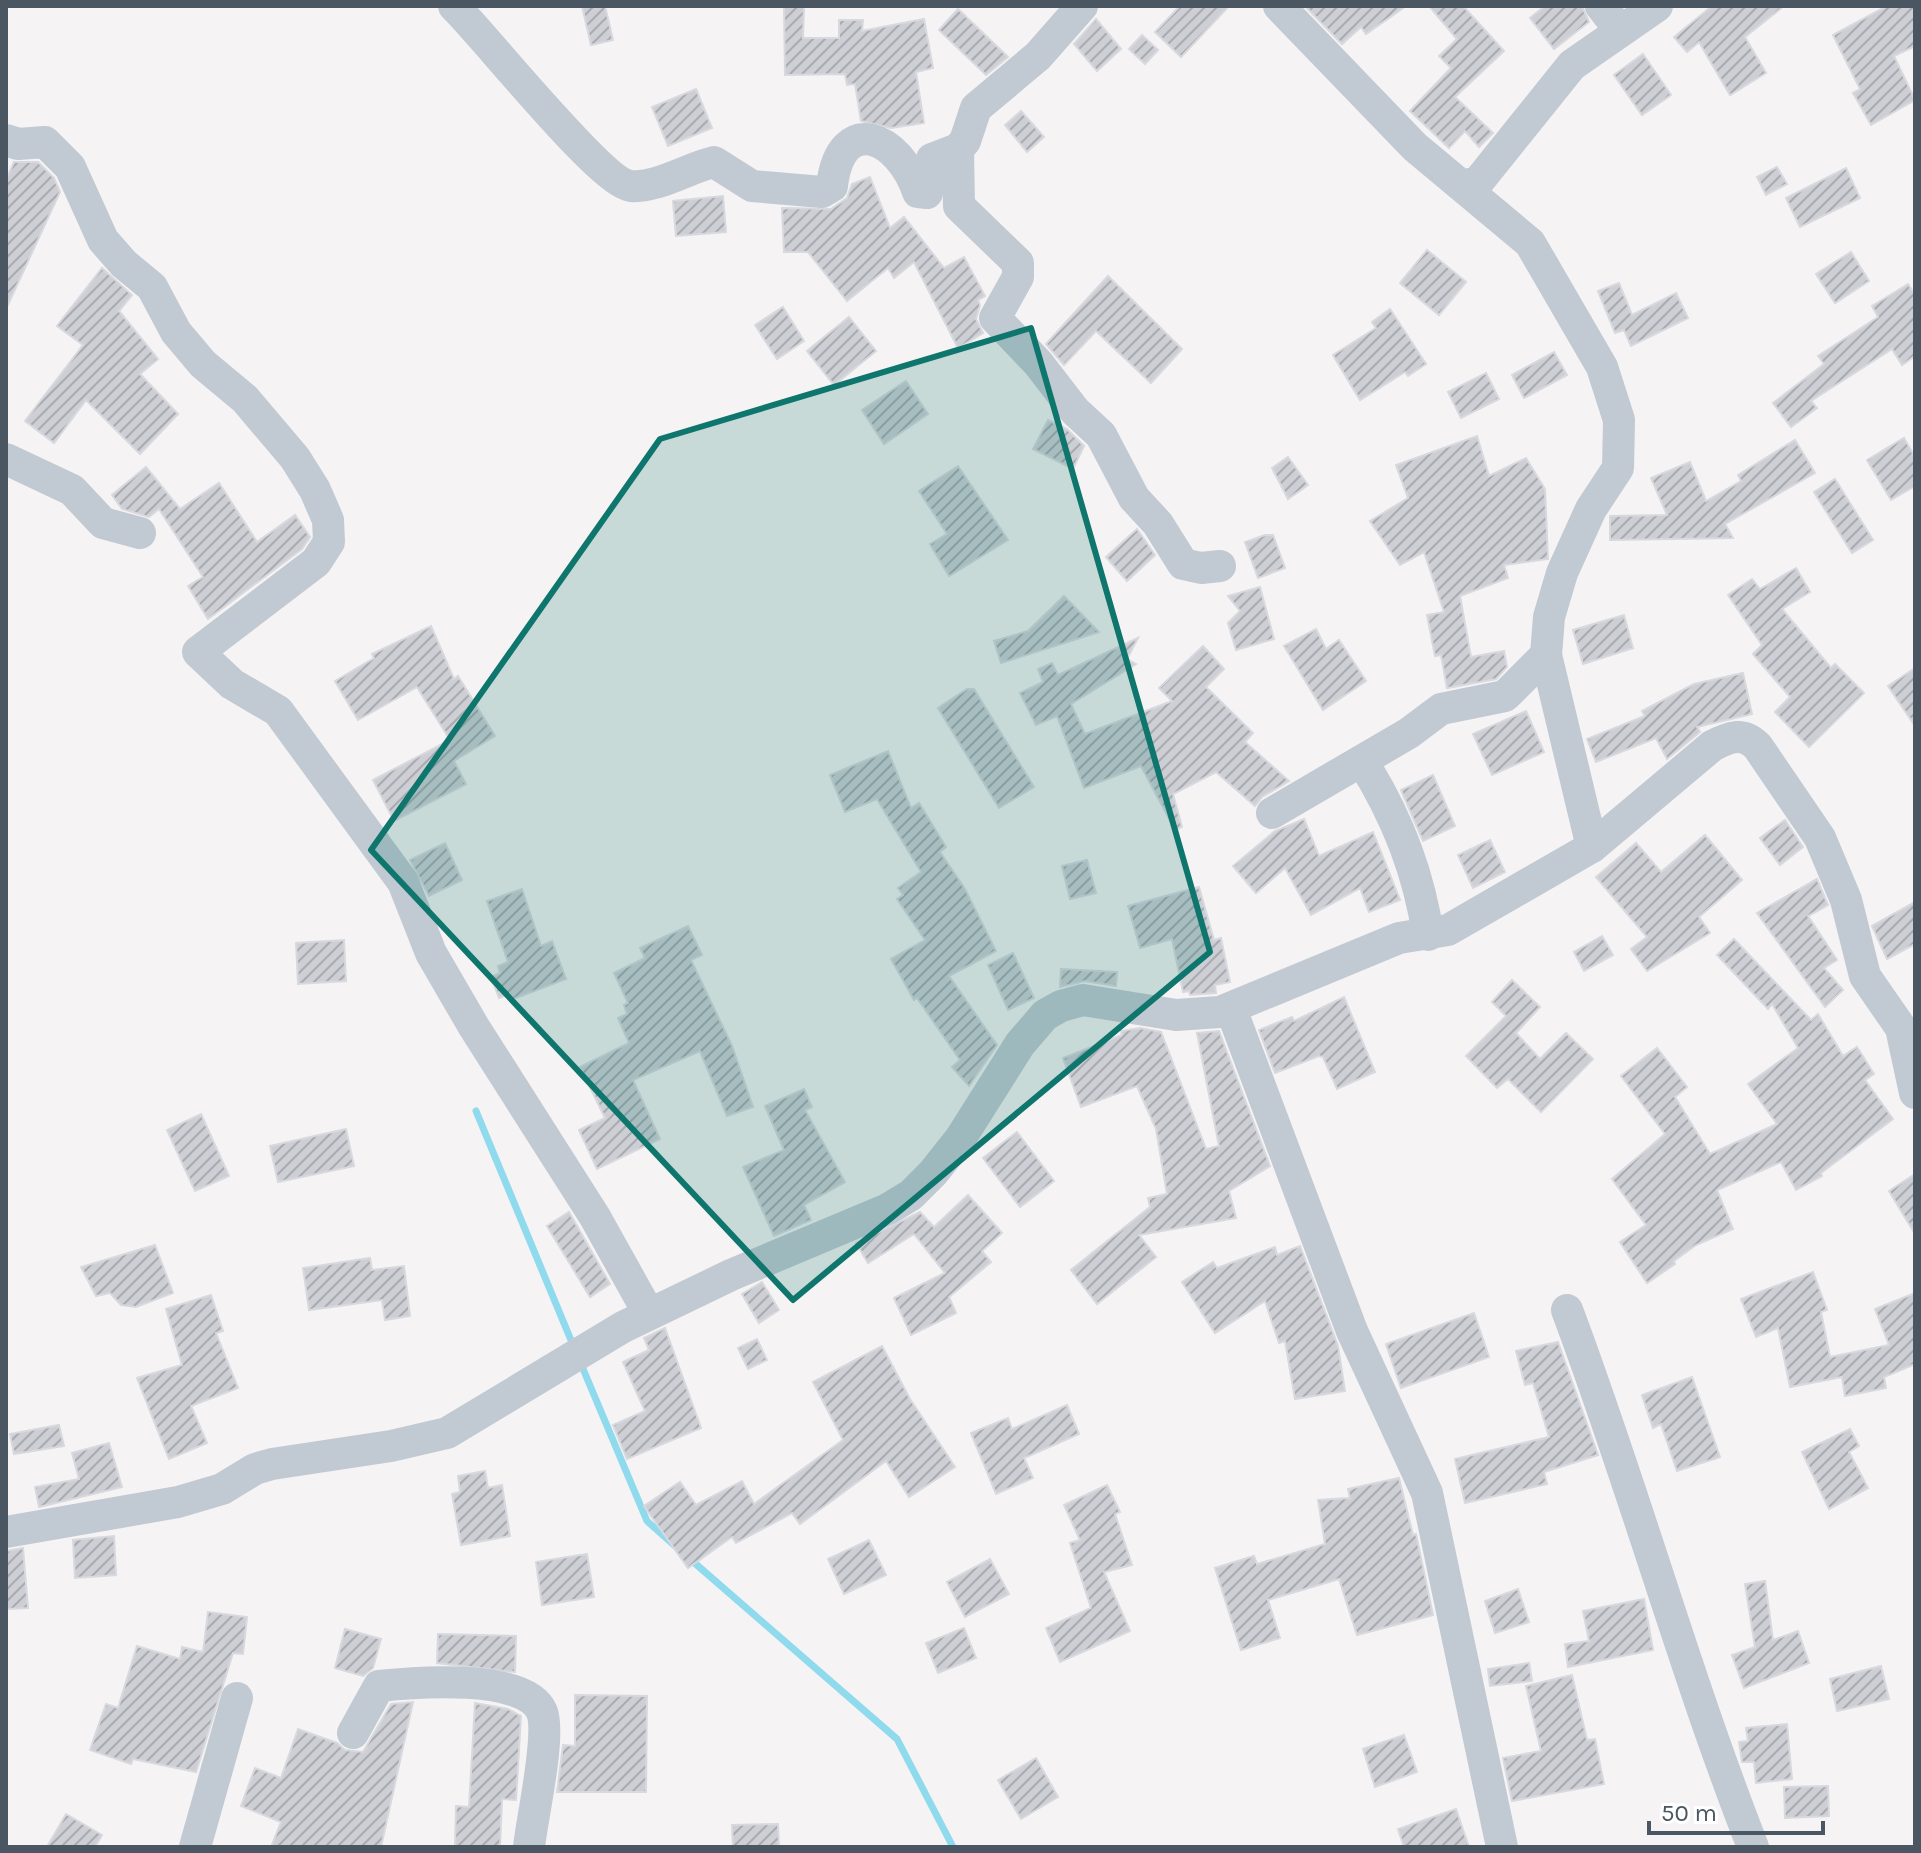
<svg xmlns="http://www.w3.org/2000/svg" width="1921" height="1853" viewBox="0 0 1921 1853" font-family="Karla,sans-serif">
	<defs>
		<pattern id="building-hatch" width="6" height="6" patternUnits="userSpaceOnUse" patternTransform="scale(2)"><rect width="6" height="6" fill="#cdcfd5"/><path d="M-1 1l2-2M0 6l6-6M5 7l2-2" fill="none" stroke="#a8abb0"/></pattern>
	</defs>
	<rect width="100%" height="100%" fill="#f5f3f3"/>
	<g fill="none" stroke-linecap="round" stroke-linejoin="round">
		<g stroke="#90daee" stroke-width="7">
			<path d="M476 1111 573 1345"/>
			<path d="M581 1364 647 1521 675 1546"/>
			<path d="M690 1559 897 1739 953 1847"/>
		</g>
	</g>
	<g fill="url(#building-hatch)" stroke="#d7d9de" stroke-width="2">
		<path d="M582 6H605L613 40 591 45Z"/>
		<path d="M784 6H804L803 38H839V20H863L862 31 924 19 933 68 916 72 924 123 891 128 861 121 855 84 847 85 845 74 785 75Z"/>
		<path d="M1180 6H1229L1181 57 1155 32Z"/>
		<path d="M1305 6H1406L1366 34 1361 27 1342 44Z"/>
		<path d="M1429 6H1463L1504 51 1455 97 1493 133 1479 147 1465 131 1449 148 1410 111 1451 68 1439 56 1457 39Z"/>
		<path d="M1545 6H1582L1589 22 1554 49 1530 18Z"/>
		<path d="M1712 6H1784L1745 37 1766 73 1730 95 1699 42 1687 52 1674 37Z"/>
		<path d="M1887 6H1915V46L1894 56 1915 100 1871 125 1853 93 1860 89 1833 35Z"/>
		<path d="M958 9 1008 57 986 75 939 30Z"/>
		<path d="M1096 19 1121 49 1097 71 1074 44Z"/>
		<path d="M1142 35 1158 50 1145 64 1129 49Z"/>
		<path d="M1643 54 1671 95 1642 115 1614 75Z"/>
		<path d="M696 89 712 128 668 146 652 107Z"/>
		<path d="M1021 111 1044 137 1027 152 1005 125Z"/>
		<path d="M14 162H38L54 178 60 192 6 309V180Z"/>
		<path d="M1777 167 1787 184 1766 195 1757 177Z"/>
		<path d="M1846 168 1860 198 1800 227 1786 198Z"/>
		<path d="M870 177 890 228 904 217 944 268 964 257 985 296 978 300 980 305 976 319 983 333 958 348 914 262 894 278 888 268 847 301 808 252H784L782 208 831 209 847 198 852 184Z"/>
		<path d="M723 196 726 232 676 236 673 201Z"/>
		<path d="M1427 250 1466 282 1439 315 1400 283Z"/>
		<path d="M1851 252 1869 281 1835 303 1816 274Z"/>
		<path d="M102 268 132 295 119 311 158 359 140 374 178 414 140 454 86 400 54 443 25 421 83 345 57 326Z"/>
		<path d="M1108 276 1182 349 1151 383 1096 331 1064 365 1046 344Z"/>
		<path d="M1619 283 1632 315 1676 293 1688 318 1631 346 1624 330 1615 333 1598 291Z"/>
		<path d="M1908 284 1915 295V356L1902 365 1892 349 1811 401 1817 408 1791 427 1773 403 1824 364 1818 356 1878 317 1872 306Z"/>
		<path d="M783 307 804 341 777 359 755 325Z"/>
		<path d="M1390 309 1426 364 1408 376 1405 372 1360 400 1333 355 1376 328 1372 322Z"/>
		<path d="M849 317 876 351 834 385 807 351Z"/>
		<path d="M1554 352 1567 375 1524 398 1512 375Z"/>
		<path d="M1486 373 1499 399 1461 418 1448 392Z"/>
		<path d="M906 381 928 414 884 444 862 410Z"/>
		<path d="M1048 420 1067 429 1084 446 1073 469 1033 449Z"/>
		<path d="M1477 436 1489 476 1526 458 1545 489 1548 559 1504 565 1508 578 1460 596 1471 657 1504 651 1507 667 1496 679 1447 688 1441 655 1435 656 1427 615 1444 612 1424 552 1400 565 1370 521 1408 498 1396 465Z"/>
		<path d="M1904 438 1915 457V486L1891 500 1867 460Z"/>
		<path d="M1795 440 1815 473 1725 524 1733 538 1610 540V516L1667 515 1651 478 1690 462 1706 501 1741 481 1738 475Z"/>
		<path d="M1288 457 1308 485 1288 499 1272 468Z"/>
		<path d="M958 466 1008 540 949 576 930 544 947 534 919 491Z"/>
		<path d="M146 467 180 509 219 483 257 542 295 515 310 537 302 549 208 619 188 586 203 577 159 509 149 517 122 509 112 495Z"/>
		<path d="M1835 479 1873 540 1852 553 1814 492Z"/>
		<path d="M1137 529 1155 555 1127 581 1106 557Z"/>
		<path d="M1265 535H1273L1285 568 1258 578 1245 542Z"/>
		<path d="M1796 568 1810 592 1782 609 1831 668 1835 664 1864 693 1809 747 1775 712 1790 697 1753 654 1762 645 1728 595 1752 579 1760 589Z"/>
		<path d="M1260 587 1274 639 1236 650 1228 623 1240 611 1228 596Z"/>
		<path d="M1064 596 1099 632 1001 663 994 641 1028 631Z"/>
		<path d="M1624 615 1633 648 1583 664 1573 630Z"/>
		<path d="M431 626 454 679 458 676 495 736 454 761 466 784 394 821 373 780 450 740 417 687 358 720 335 681 374 658 372 654Z"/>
		<path d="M1316 629 1326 649 1339 640 1366 681 1323 710 1284 646Z"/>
		<path d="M1138 638 1127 659 1136 664 1071 704 1085 734 1172 701 1159 688 1203 646 1224 669 1206 687 1253 733 1245 742 1289 781 1262 797 1255 806 1216 772 1173 794 1182 827 1175 830 1141 766 1084 788 1057 716 1036 725 1020 693 1043 682 1038 669 1052 663 1058 675Z"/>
		<path d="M1915 668V726L1888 686Z"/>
		<path d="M1743 673 1752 714 1697 727 1700 732 1667 759 1656 738 1596 762 1587 739 1645 716 1642 711 1694 684Z"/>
		<path d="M967 689H974L1034 787 999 808 938 708Z"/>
		<path d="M1526 711 1544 752 1492 775 1473 734Z"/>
		<path d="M888 751 911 808 919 803 946 847 940 852 965 889 996 951 949 976 997 1045 969 1086 952 1067 960 1060 917 998 914 1000 891 959 925 940 897 899 903 895 898 888 921 872 877 799 845 812 830 775Z"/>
		<path d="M1433 775 1455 826 1423 841 1401 790Z"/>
		<path d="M1304 819 1319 856 1373 832 1400 900 1369 912 1360 888 1311 915 1285 868 1256 893 1233 866 1275 831Z"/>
		<path d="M1785 820 1803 847 1780 865 1760 838Z"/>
		<path d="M1705 835 1742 880 1699 917 1710 933 1647 971 1631 949 1647 937 1596 877 1636 843 1661 872Z"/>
		<path d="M1490 840 1505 872 1473 888 1458 855Z"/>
		<path d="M445 843 462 880 429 896 410 860Z"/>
		<path d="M1087 860 1096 893 1070 899 1062 866Z"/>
		<path d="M1817 879 1828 905 1808 916 1837 960 1824 968 1843 990 1825 1007 1757 913Z"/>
		<path d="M1199 887 1214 940 1221 938 1230 982 1215 985 1216 993 1190 995 1189 991 1183 992 1172 939 1140 948 1128 906Z"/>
		<path d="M522 889 541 946 552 941 566 979 511 1000 509 994 499 998 491 977 500 973 498 966 508 962 487 901Z"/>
		<path d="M1915 902V944L1887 959 1872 926Z"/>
		<path d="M688 926 702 955 691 960 732 1046 753 1107 727 1116 700 1051 633 1080 660 1139 597 1169 579 1130 605 1118 580 1067 629 1043 618 1018 627 1014 624 1005 628 1003 614 973 645 958 640 948Z"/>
		<path d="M1602 936 1613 955 1584 971 1574 952Z"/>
		<path d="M1734 939 1811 1020 1818 1014 1843 1056 1857 1047 1874 1074 1865 1080 1893 1119 1821 1173 1822 1176 1796 1190 1781 1162 1717 1190 1733 1229 1696 1245 1674 1261 1675 1264 1647 1283 1620 1242 1646 1225 1612 1179 1665 1134 1621 1076 1657 1048 1687 1087 1675 1097 1710 1154 1777 1124 1748 1084 1798 1048 1772 1004 1768 1009 1717 955Z"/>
		<path d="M344 940 346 981 298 984 296 943Z"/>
		<path d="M1013 953 1034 998 1008 1010 988 965Z"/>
		<path d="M1061 969 1117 972 1116 986 1085 981 1060 987Z"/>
		<path d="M1512 980 1540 1007 1516 1033 1540 1059 1566 1033 1593 1059 1541 1112 1508 1079 1497 1088 1466 1056 1506 1016 1492 1002Z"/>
		<path d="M1344 997 1375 1072 1337 1089 1323 1057 1319 1056 1275 1073 1259 1030 1292 1017 1294 1021Z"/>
		<path d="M1140 1028 1161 1032 1206 1149 1219 1146 1197 1033 1219 1031 1270 1166 1229 1191 1236 1218 1139 1235 1156 1257 1097 1304 1071 1270 1150 1207 1148 1198 1167 1194 1156 1129 1137 1086 1081 1107 1063 1058 1122 1035 1121 1031Z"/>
		<path d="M804 1089 812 1107 805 1110 845 1182 804 1205 811 1220 774 1236 743 1167 784 1150 765 1106Z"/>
		<path d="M201 1114 229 1176 195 1191 167 1130Z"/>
		<path d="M346 1129 354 1166 278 1182 270 1146Z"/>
		<path d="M1017 1132 1054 1181 1020 1207 983 1158Z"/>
		<path d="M1915 1174V1234L1889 1191Z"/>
		<path d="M968 1195 1002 1233 982 1251 991 1262 949 1297 956 1313 911 1335 894 1298 945 1273 914 1234 868 1263 856 1243 920 1212 934 1227Z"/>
		<path d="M569 1212 610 1284 590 1297 547 1226Z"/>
		<path d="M155 1245 173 1293 136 1307 121 1305 110 1293 96 1296 81 1267Z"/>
		<path d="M1300 1246 1338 1346 1345 1391 1295 1399 1285 1341 1279 1343 1265 1301 1215 1333 1182 1282 1213 1262 1217 1268 1275 1247 1277 1255Z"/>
		<path d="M370 1258 372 1270 404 1266 410 1316 385 1320 382 1300 309 1310 303 1268Z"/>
		<path d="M1813 1272 1827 1310 1821 1312 1830 1357 1889 1345 1875 1309 1915 1293V1364L1884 1377 1886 1388 1845 1396 1842 1377 1790 1387 1778 1328 1756 1337 1741 1299Z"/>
		<path d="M762 1282 779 1310 759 1323 742 1294Z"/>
		<path d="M211 1295 223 1331 216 1333 238 1388 191 1406 207 1443 169 1459 137 1378 182 1365 166 1309Z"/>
		<path d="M1474 1313 1489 1357 1401 1388 1386 1344Z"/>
		<path d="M665 1328 701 1428 627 1459 613 1425 645 1411 623 1362 649 1350 644 1338Z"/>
		<path d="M757 1339 767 1360 748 1369 738 1348Z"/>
		<path d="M1558 1342 1598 1455 1544 1472 1547 1484 1465 1503 1455 1459 1549 1437 1533 1383 1525 1385 1516 1351Z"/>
		<path d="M882 1346 910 1399 955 1467 909 1497 886 1461 800 1524 792 1513 736 1543 732 1537 688 1568 644 1506 680 1482 696 1505 742 1481 754 1504 843 1440 813 1382Z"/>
		<path d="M1692 1377 1720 1457 1677 1471 1661 1424 1653 1428 1642 1395Z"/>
		<path d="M1067 1405 1079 1434 1024 1458 1033 1478 996 1494 971 1433 1008 1418 1012 1429Z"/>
		<path d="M59 1425 64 1446 14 1454 10 1434Z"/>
		<path d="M1850 1429 1859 1446 1849 1452 1868 1488 1829 1509 1802 1452Z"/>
		<path d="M109 1443 122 1487 39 1507 35 1487 79 1479 72 1453Z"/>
		<path d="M485 1471 488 1488 502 1485 510 1536 461 1545 452 1494 460 1492 458 1476Z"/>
		<path d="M1399 1478 1413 1535 1416 1534 1433 1615 1357 1635 1339 1579 1268 1600 1280 1638 1241 1650 1215 1568 1254 1556 1257 1564 1325 1544 1318 1500 1350 1498 1348 1489Z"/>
		<path d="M1107 1485 1120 1512 1115 1514 1132 1565 1104 1572 1130 1631 1060 1662 1046 1628 1091 1608 1070 1543 1080 1540 1064 1505Z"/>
		<path d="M114 1536 116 1575 75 1578 73 1540Z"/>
		<path d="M869 1540 886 1575 844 1594 828 1559Z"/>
		<path d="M23 1548 28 1608 6 1609V1551Z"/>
		<path d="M587 1554 594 1597 542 1605 536 1562Z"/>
		<path d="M990 1559 1009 1594 965 1617 947 1582Z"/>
		<path d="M1765 1581 1773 1640 1798 1631 1809 1663 1744 1688 1732 1655 1755 1647 1745 1584Z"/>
		<path d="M1518 1589 1529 1622 1495 1633 1485 1601Z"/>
		<path d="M1644 1599 1653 1650 1568 1667 1565 1644 1589 1641 1583 1611Z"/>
		<path d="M208 1612 247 1617 243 1654 233 1653 196 1772 133 1759 131 1764 90 1750 106 1704 118 1708 137 1646 180 1659 182 1647 203 1652Z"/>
		<path d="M964 1628 976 1658 938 1673 926 1643Z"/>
		<path d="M345 1629 381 1639 373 1668 363 1676 335 1668Z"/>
		<path d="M438 1634 516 1636 515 1672 437 1663Z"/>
		<path d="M1529 1663 1532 1681 1490 1686 1488 1669Z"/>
		<path d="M1881 1666 1889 1699 1837 1711 1830 1679Z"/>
		<path d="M1572 1675 1587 1740 1595 1739 1604 1784 1512 1801 1503 1758 1541 1751 1526 1686Z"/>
		<path d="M575 1695 647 1696 646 1792H557L563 1745 575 1746Z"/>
		<path d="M413 1702 381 1847H271L281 1822 241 1806 255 1768 281 1778 298 1729 337 1743 345 1750 363 1752 391 1704Z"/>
		<path d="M475 1703 508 1709 521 1716 516 1800 502 1799 500 1847H455L456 1806 469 1807Z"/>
		<path d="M1787 1724 1792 1779 1756 1783 1754 1762H1742L1739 1742 1748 1741 1746 1728Z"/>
		<path d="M1404 1735 1417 1772 1375 1787 1363 1749Z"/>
		<path d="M1036 1758 1058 1797 1021 1819 998 1780Z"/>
		<path d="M1828 1786 1829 1816 1785 1818 1784 1787Z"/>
		<path d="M1456 1809 1469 1847H1404L1398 1829Z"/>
		<path d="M66 1814 102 1835 95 1847H47Z"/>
		<path d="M778 1824 779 1847H733L732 1825Z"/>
	</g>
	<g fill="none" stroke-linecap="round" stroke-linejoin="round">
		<g stroke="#c1cad2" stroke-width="32">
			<path d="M454 6C485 36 601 183 631 186 658 188 688 168 714 162L752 186 822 192 832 186C841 110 900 137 918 192L927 193 932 159 958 149 965 141 976 108 1038 56 1082 6"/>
			<path d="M1279 6 1415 147 1530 243 1602 367 1619 420 1618 468 1591 509 1562 573 1549 617 1546 655 1592 847"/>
			<path d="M1601 6 1619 29"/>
			<path d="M6 140 18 144 45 142 70 167 103 240 124 264 152 287 176 332 203 364 245 399 295 458 315 490 328 520 329 542 316 562 198 652 232 684 278 711 403 882 431 953 474 1027 595 1217 649 1314"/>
			<path d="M958 149 959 206 1018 263V277L995 318 1038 363 1075 411 1101 435 1134 498 1158 524 1183 564 1201 568 1220 566"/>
			<path d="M1465 185 1478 182 1572 65 1657 6"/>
			<path d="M6 459 72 490 103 523 140 533"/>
			<path d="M1362 761C1395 813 1419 873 1428 935"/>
			<path d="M1272 813 1409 733 1441 709 1505 696 1546 655"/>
			<path d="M1231 1009 1352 1331 1427 1493 1502 1847"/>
			<path d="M1567 1310C1634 1488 1684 1671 1753 1847"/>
			<path d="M6 1532 178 1502 222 1489 255 1469 272 1464 391 1446 447 1433 623 1327 731 1275 888 1209 911 1195 933 1173 960 1139 1020 1044 1045 1015 1061 1006 1083 1000 1176 1015 1220 1012 1399 938 1448 930 1592 847 1712 746C1729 737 1743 731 1758 747L1820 838 1846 900 1865 976 1901 1028 1915 1093"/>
			<path d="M353 1733 379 1686C415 1682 526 1673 542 1712 551 1736 532 1818 529 1847"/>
			<path d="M195 1847 237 1698"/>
		</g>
	</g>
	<path fill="#0f766e" fill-opacity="0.2" stroke="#0f766e" stroke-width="6" stroke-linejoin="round" d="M1031 328 1210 952 793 1300 371 850 660 439Z"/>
	<rect width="1921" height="1853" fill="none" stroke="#4a5661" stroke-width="16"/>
	<path d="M1649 1821v12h174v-12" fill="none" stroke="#4a5661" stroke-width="4"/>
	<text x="1661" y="1821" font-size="24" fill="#4a5661" stroke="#ffffff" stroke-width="6" paint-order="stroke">50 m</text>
</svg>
